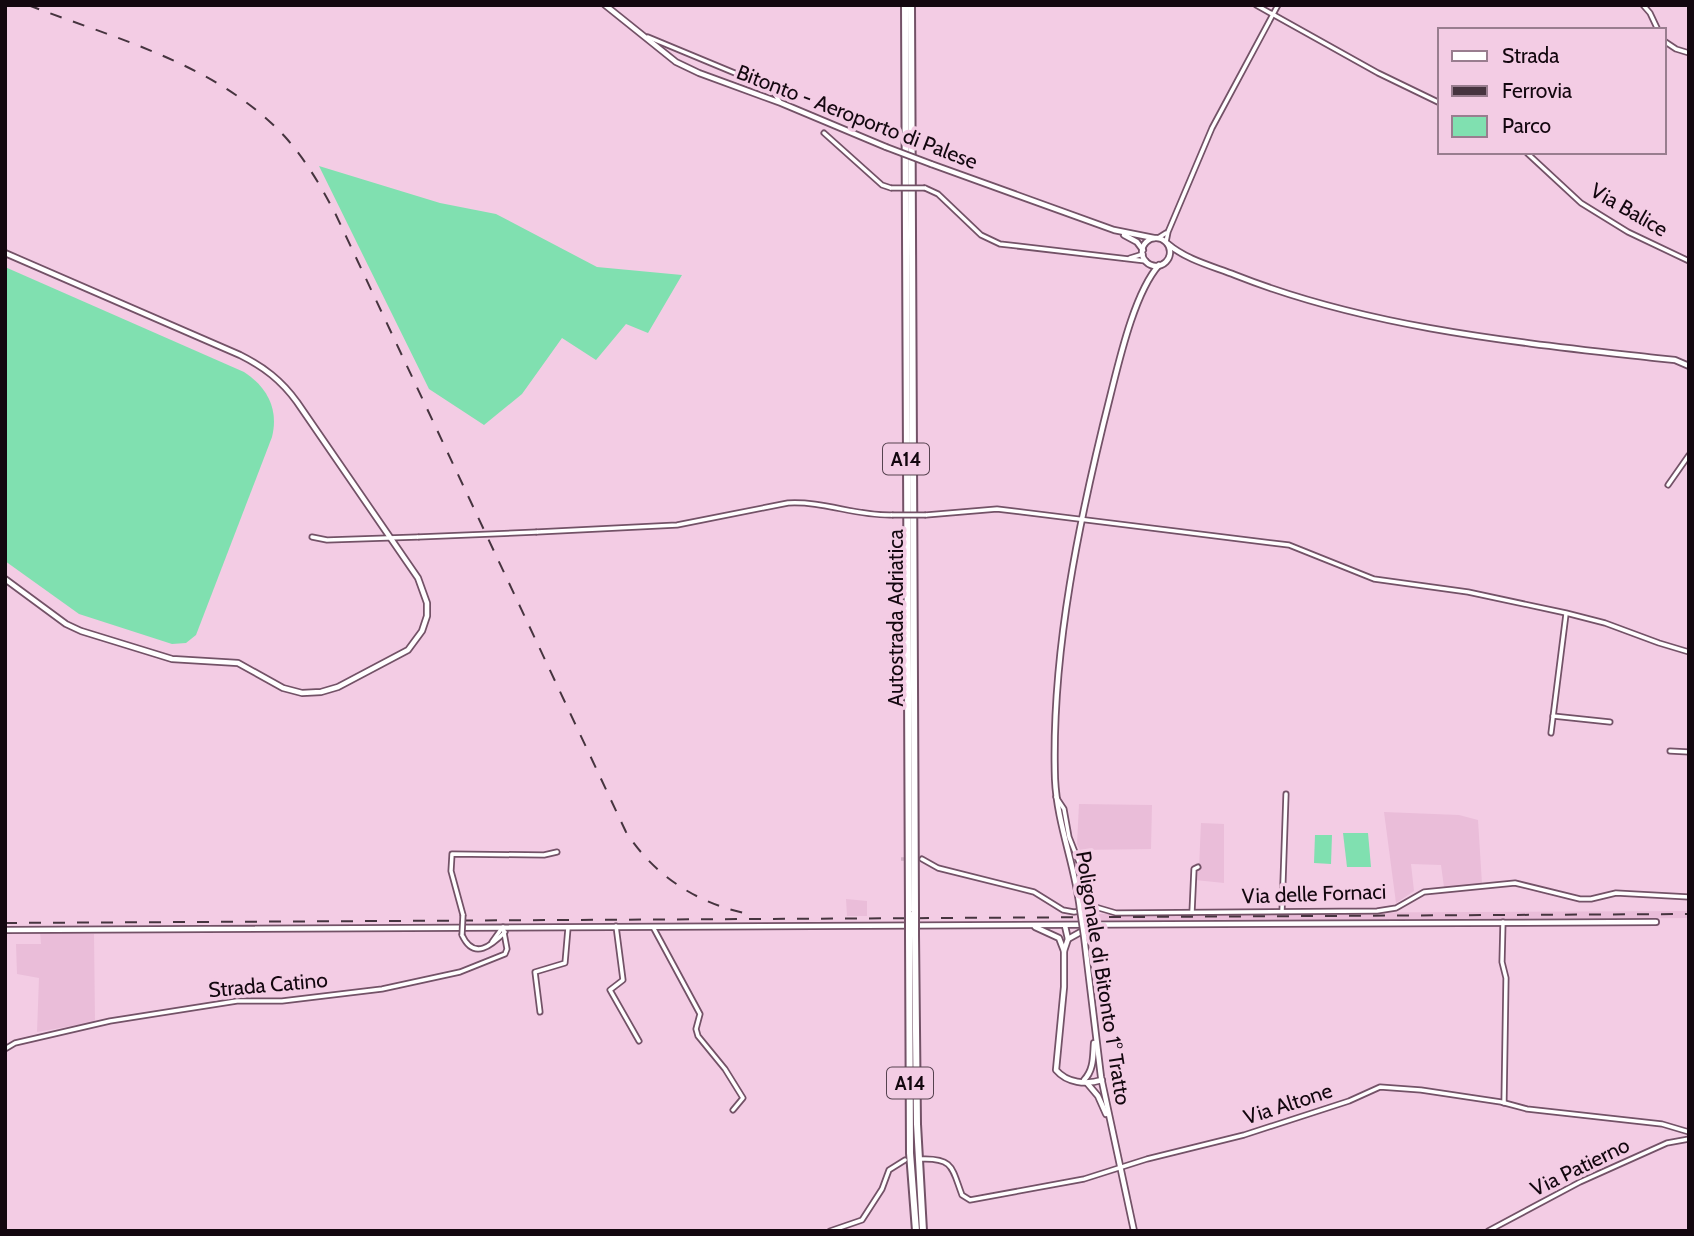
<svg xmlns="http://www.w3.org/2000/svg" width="1694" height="1236" viewBox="0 0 1694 1236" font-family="Cabin,sans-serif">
	<rect width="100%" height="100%" fill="#f3cce4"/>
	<g fill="#eabdd9">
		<path d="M1079 804 1152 805 1151 849 1080 850 1077 844Z"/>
		<path d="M1384 812 1459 815 1478 820 1482 884 1444 887 1441 865 1411 864 1414 891 1396 903Z"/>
		<path d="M1201 823 1224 824V883L1195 880V872L1199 868Z"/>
		<path d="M846 899 867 901V916H847Z"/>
		<path d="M1689 911V918L1086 922 1085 914Z"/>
		<path d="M40 932 94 934 95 1022 37 1032 39 978 17 974 16 944H41Z"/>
	</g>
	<g fill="#80e0b0">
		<path d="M319 166 440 203 496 214 597 267 682 275 648 333 626 324 596 360 562 338 522 394 484 425 429 389Z"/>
		<path d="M5 267 244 372C267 387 279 409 272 437L196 635 186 643 172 644 79 614 5 561Z"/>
		<path d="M1343 833H1368L1371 867H1347Z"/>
		<path d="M1315 835H1332L1331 864 1314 863Z"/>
	</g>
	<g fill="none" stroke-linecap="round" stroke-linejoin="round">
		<path stroke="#d1aec4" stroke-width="3.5" stroke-dasharray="3.5 2" stroke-linecap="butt" d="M901 859H922"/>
		<g stroke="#735267" stroke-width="7">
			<g id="street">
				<path d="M1256 5 1378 73 1440 103"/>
				<path d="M1643 5 1650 13 1658 30"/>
				<path d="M648 37 754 81 772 90 780 102"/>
				<path d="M1664 41 1676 49 1689 53"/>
				<path d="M824 133 882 185 891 188"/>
				<path d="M1526 152 1581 203 1628 232 1689 261"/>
				<path d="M925 188 938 194 981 235 1000 244 1146 261"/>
				<path d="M1158 238 1166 233"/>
				<path d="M1166 242 1168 232 1212 128 1278 5"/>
				<path d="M1130 258 1143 254"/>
				<path d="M1668 485 1689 455"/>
				<path d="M926 515 997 509 1289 545 1374 579 1468 592 1566 613 1605 623 1659 643 1689 652"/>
				<path d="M537 532 677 525 788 503C824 501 856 516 892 515"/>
				<path d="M312 537 327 540 418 537"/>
				<path d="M1553 716 1610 722"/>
				<path d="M1551 733 1566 614"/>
				<path d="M1670 751 1689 752"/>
				<path d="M1056 797 1064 809 1069 837 1084 875 1092 906 1116 913 1377 911 1396 908 1424 892 1515 883 1580 899H1591L1616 893 1689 897"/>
				<path d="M922 859 938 868 1034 892 1063 910 1074 912 1095 909"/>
				<path d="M1282 911 1286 794"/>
				<path d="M1192 912 1194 869 1198 867"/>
				<path d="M463 915 451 871 452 854 544 855 557 852"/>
				<path d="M1503 922 1502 962 1506 978 1504 1103"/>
				<path d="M616 926 623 980 610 990 639 1041"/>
				<path d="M653 927 700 1014 696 1029 698 1036 725 1069 743 1098 733 1110"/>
				<path d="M462 935C474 961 492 945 505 932"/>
				<path d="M492 942 502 928"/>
				<path d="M540 1012 535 972 565 963 568 928"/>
				<path d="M5 1049 15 1043 110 1021 237 1001H282L382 989 460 972 505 954 507 949 503 927"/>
				<path d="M922 1159C954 1158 952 1169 962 1195L970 1200 1084 1179 1147 1159 1244 1135 1349 1101 1380 1087 1421 1090 1501 1102 1527 1109 1662 1124 1689 1132"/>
				<path d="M830 1231 862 1220 882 1189 889 1170 905 1160"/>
				<path d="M1488 1231 1580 1182 1667 1143 1689 1139"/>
			</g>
		</g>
		<g stroke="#735267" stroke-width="8">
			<g id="secondary">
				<path d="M605 5 676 62 699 73 781 103 886 147"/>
				<path d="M931 164 1114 230 1154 238"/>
				<path d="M1124 235 1137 242 1143 250"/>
				<circle cx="1156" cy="252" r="14"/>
				<path d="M1168 244C1187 260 1212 266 1235 275 1369 328 1514 342 1655 358L1675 360 1689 366"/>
				<path d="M5 253 240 355C264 367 281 380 297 402L418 578 427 603V616L422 631 408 650 338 687 321 692 302 693 283 688 238 663 172 659 81 631 66 624 5 579"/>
				<path d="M1080 909C1075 865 1057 824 1055 779 1051 651 1080 516 1111 393 1120 357 1135 292 1159 265"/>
				<path d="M1065 926 1068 939 1064 951V987L1056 1070C1067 1083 1086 1085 1102 1080"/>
				<path d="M1035 927 1059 938 1064 951"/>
				<path d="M5 930 1656 922"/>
				<path d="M1084 936 1101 1077 1134 1231"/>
				<path d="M1068 939 1086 929"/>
				<path d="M1084 1080C1094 1070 1093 1056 1094 1043"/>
				<path d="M1087 1083 1098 1096 1106 1114"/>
			</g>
		</g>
		<g stroke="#735267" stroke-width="10">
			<g id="highway">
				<path d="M905 5 909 913"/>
				<path d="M911 5 915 911"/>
				<path d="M909 935 910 1153 916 1231"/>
				<path d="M915 935 917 1124 923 1231"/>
			</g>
		</g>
		<use href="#street" stroke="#fff" stroke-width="3.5"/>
		<use href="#secondary" stroke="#fff" stroke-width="4.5"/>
		<use href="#highway" stroke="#fff" stroke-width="6"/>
		<g stroke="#46343f" stroke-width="2" stroke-dasharray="12 12" stroke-linecap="butt">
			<path d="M28 5C119 40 220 65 287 139 307 162 322 188 336 215L626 832C654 875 695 902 744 913"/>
			<path d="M5 923 1689 914"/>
		</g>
		<g stroke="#735267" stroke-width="7" stroke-linecap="butt">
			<g id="street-bridge">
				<path d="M891 188H925"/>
				<path d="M892 515H926"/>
				<path d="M418 537 537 532"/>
				<path d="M462 935 463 915"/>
			</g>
		</g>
		<g stroke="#735267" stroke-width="8" stroke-linecap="butt">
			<g id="secondary-bridge">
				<path d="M886 147 931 164"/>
				<path d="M1080 909 1084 936"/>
			</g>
		</g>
		<g stroke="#735267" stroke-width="10" stroke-linecap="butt">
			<g id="highway-bridge">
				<path d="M915 911V935"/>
				<path d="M909 913V935"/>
			</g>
		</g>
		<use href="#street-bridge" stroke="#fff" stroke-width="3.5"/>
		<use href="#secondary-bridge" stroke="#fff" stroke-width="4.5"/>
		<use href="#highway-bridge" stroke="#fff" stroke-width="6"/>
	</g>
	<g text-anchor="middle" stroke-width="7" stroke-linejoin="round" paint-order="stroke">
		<g fill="#f3cce4" stroke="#56424f" stroke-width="2">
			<rect x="883" y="443.5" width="46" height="31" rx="5"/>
			<rect x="887" y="1067.5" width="46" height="31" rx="5"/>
		</g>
		<g font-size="19" font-weight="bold" fill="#13070f">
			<text x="906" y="466">A14</text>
			<text x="910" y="1090">A14</text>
		</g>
		<g font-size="21" fill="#13070f" stroke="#f3cce4">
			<text transform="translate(857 117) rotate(21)" y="7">Bitonto - Aeroporto di Palese</text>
			<text transform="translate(1629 210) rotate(30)" y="7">Via Balice</text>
			<text transform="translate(896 618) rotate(-90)" y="7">Autostrada Adriatica</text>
			<text transform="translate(1314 894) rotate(-2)" y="7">Via delle Fornaci</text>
			<text transform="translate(1103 978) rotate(81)" y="7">Poligonale di Bitonto 1° Tratto</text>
			<text transform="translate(268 985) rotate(-5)" y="7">Strada Catino</text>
			<text transform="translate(1288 1104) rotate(-18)" y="7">Via Altone</text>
			<text transform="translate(1580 1167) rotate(-26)" y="7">Via Patierno</text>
		</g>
	</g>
	<rect width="1694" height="1236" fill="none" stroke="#13070f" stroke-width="14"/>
	<rect x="1438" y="28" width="228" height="126" fill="#f3cce4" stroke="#997d8f" stroke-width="2"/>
	<rect x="1452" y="51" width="35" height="10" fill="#ffffff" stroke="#997d8f" stroke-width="2"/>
	<text x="1502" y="63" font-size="21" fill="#13070f">Strada</text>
	<rect x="1452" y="86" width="35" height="10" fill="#46343f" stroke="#997d8f" stroke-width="2"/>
	<text x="1502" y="98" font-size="21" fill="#13070f">Ferrovia</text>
	<rect x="1452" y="116" width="35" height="21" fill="#80e0b0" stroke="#997d8f" stroke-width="2"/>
	<text x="1502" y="133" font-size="21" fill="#13070f">Parco</text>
</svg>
